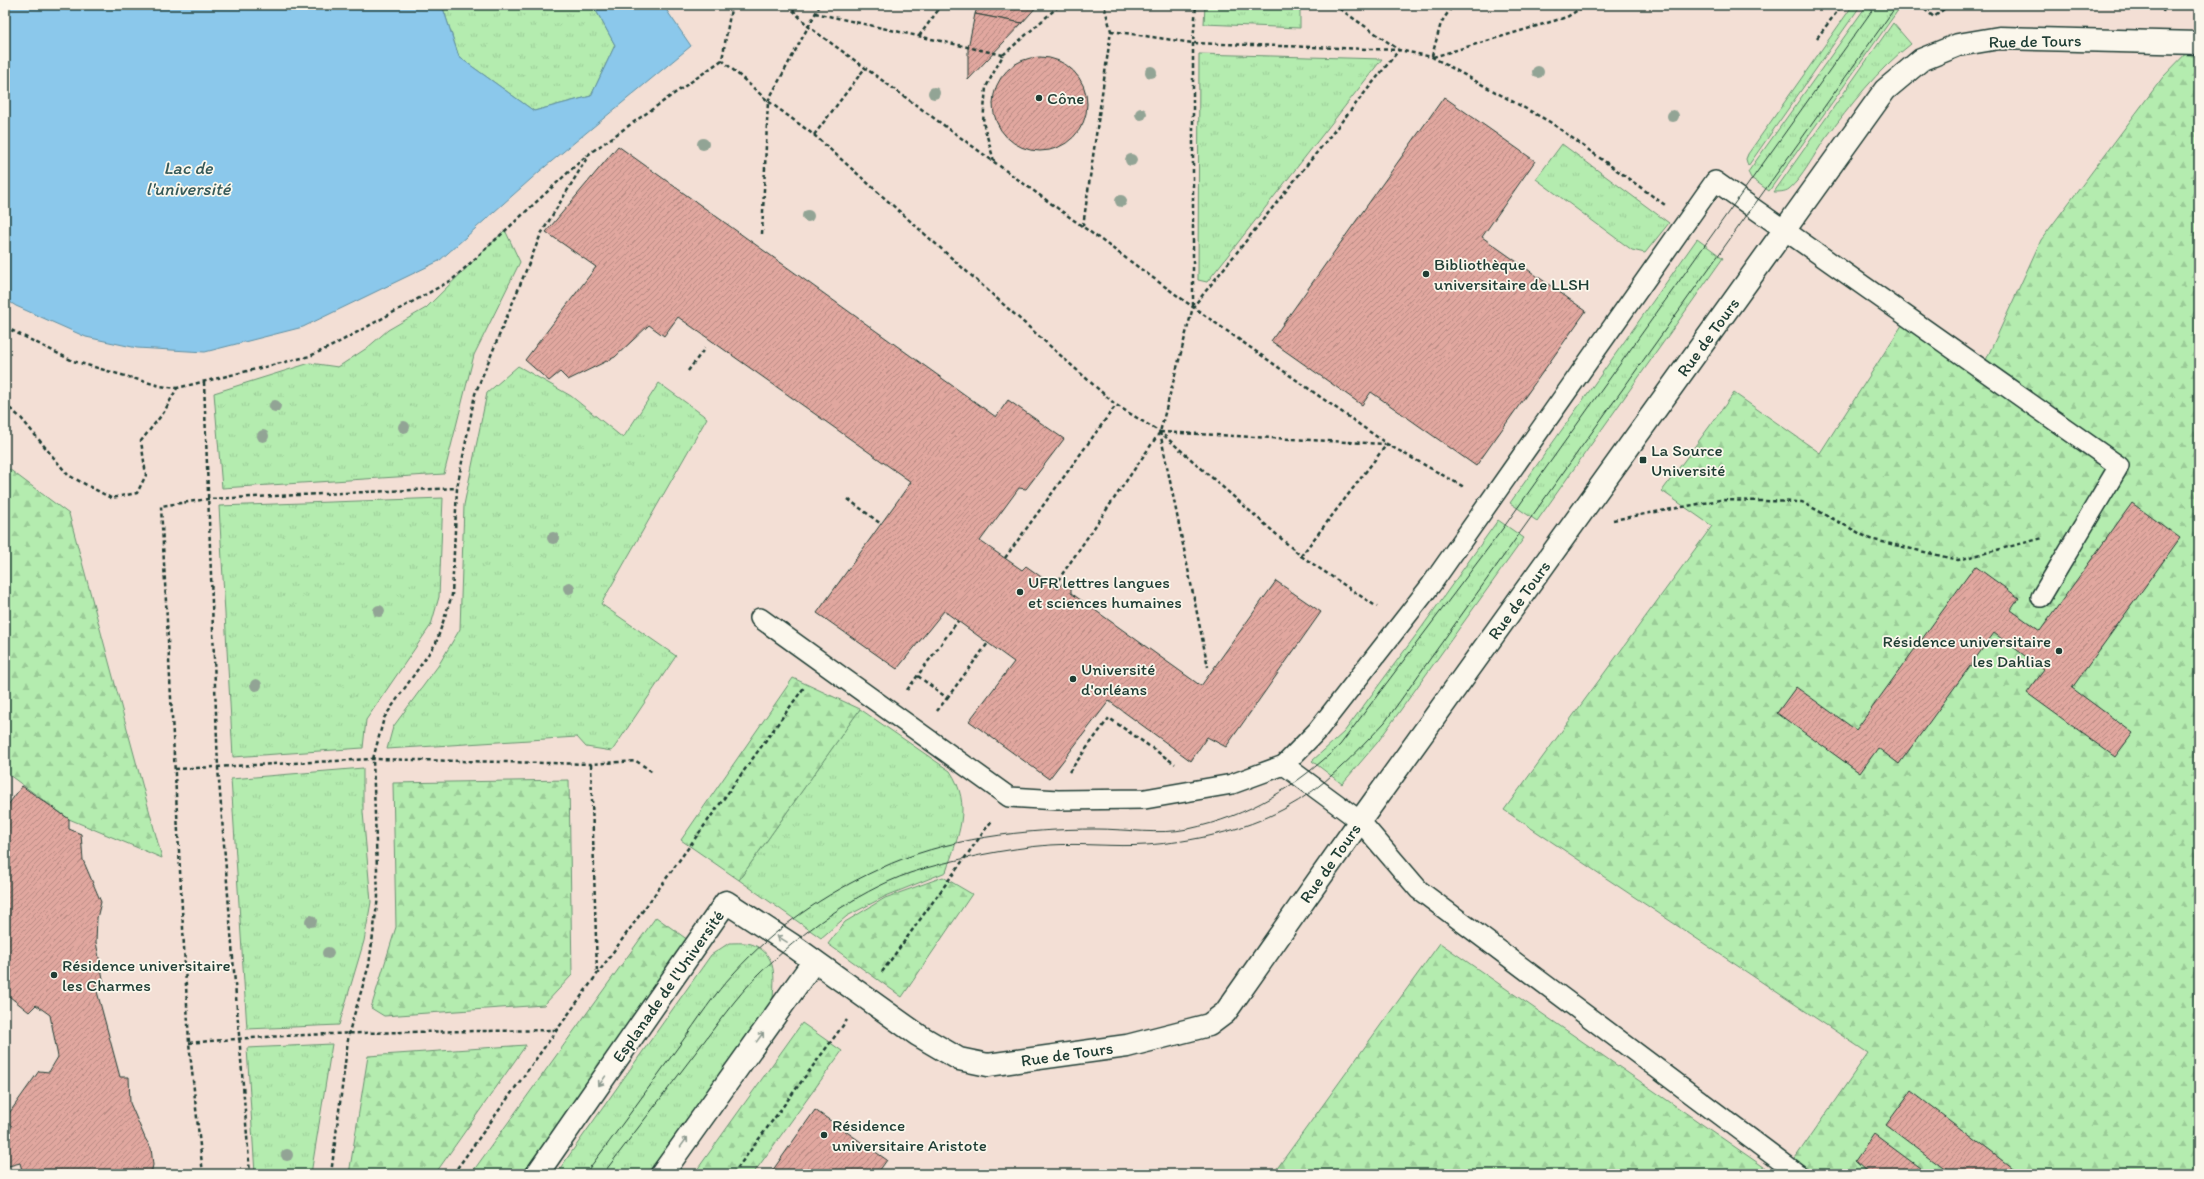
<svg xmlns="http://www.w3.org/2000/svg" width="2204" height="1179" viewBox="0 0 2204 1179" font-family="Itim,sans-serif">
	<defs>
		<pattern id="grass-tufts" width="24" height="20" patternUnits="userSpaceOnUse"><rect width="24" height="20" fill="#b4ecaf"/><path d="M3 7l-1-3M5 7V3M7 7l1-3M15 17l-1-3M17 17v-4M19 17l1-3" fill="none" stroke="#9acb97"/></pattern>
		<pattern id="forest-firs" width="22" height="20" patternUnits="userSpaceOnUse"><rect width="22" height="20" fill="#b4ecaf"/><path d="M5 1l3.5 6h-7zM16 11l3.5 6h-7z" fill="#9acb97"/></pattern>
		<pattern id="building-hatch" width="6" height="6" patternUnits="userSpaceOnUse"><rect width="6" height="6" fill="#e1a79f"/><path d="M-1 1l2-2M0 6l6-6M5 7l2-2" fill="none" stroke="#b68982"/></pattern>
	</defs>
	<rect width="100%" height="100%" fill="#fbf7ec"/>
	<filter id="ink" filterUnits="userSpaceOnUse"><feTurbulence type="fractalNoise" baseFrequency=".025" numOctaves="2"/><feDisplacementMap in="SourceGraphic" scale="8" xChannelSelector="R" yChannelSelector="G"/><feConvolveMatrix kernelMatrix="1 2 1 2 8 2 1 2 1" color-interpolation-filters="sRGB"/></filter>
	<g filter="url(#ink)">
		<rect fill="#f3dfd5" x="5" y="5" width="2194" height="1169"/>
		<g fill="url(#grass-tufts)" stroke="#6a9472">
			<path d="M442 5H593L615 45 591 96 534 111 459 57Z"/>
			<path d="M1205 5H1300V28L1204 24Z"/>
			<path d="M1853 5H1861L1748 166 1746 159 1748 154Z"/>
			<path d="M1867 5 1901 6 1769 191 1751 178 1748 172Z"/>
			<path d="M1893 23 1911 44C1877 70 1851 105 1825 139 1815 153 1802 179 1789 189 1785 192 1779 192 1774 192Z"/>
			<path d="M1199 54 1382 59 1207 282 1198 280Z"/>
			<path d="M1562 144 1669 223 1645 253 1632 250 1536 179Z"/>
			<path d="M505 230 520 262 474 355 444 474 222 488 214 393 310 363 338 367 367 348 388 330 426 308Z"/>
			<path d="M1697 239 1723 258 1537 521 1510 503Z"/>
			<path d="M518 366 571 396 623 438 659 383 707 418 601 604 676 656 612 751 586 747 577 737 387 749 393 727 438 666 460 629 464 505 487 393Z"/>
			<path d="M443 498 439 597 431 625 366 720 363 748 233 757 219 506Z"/>
			<path d="M1498 520 1524 538 1377 743 1342 784 1312 761 1344 732 1422 627Z"/>
			<path d="M860 709 950 771C973 806 958 836 946 872L886 896 847 916 821 938 739 880Z"/>
			<path d="M363 768V812L371 902 364 941 339 1025 247 1029 231 779Z"/>
			<path d="M729 943C736 943 748 942 754 945 778 956 774 978 773 999L647 1174H556L711 955Z"/>
			<path d="M332 1044 311 1174H255L247 1048Z"/>
		</g>
		<g fill="url(#forest-firs)" stroke="#6a9472">
			<path d="M2196 43H2199V1174H1784L1868 1053 1504 810 1712 526 1662 491 1734 393 1820 453 1904 322 1981 371 2041 240 2163 77Z"/>
			<path d="M5 466 69 514 162 858 69 819 5 772Z"/>
			<path d="M793 678 860 709 739 880 681 840Z"/>
			<path d="M569 780 572 975 544 1005 384 1016 371 1008 396 927 393 783Z"/>
			<path d="M943 877 972 894 902 997 828 944 845 922 885 898Z"/>
			<path d="M656 917 695 945 531 1174H471Z"/>
			<path d="M1440 943 1774 1174H1273Z"/>
			<path d="M802 1023 842 1051 753 1174H694Z"/>
			<path d="M526 1045 435 1174H349L368 1056Z"/>
		</g>
		<path fill="#8bc8eb" stroke="#6090a2" d="M5 5H442L459 57 534 111 591 96 615 45 593 5H663L691 46 540 171 439 261 303 327 205 352 137 348 86 337 16 306 5 299Z"/>
		<g fill="url(#building-hatch)" stroke="#1f3d34">
			<path d="M978 5H1038L1022 23 975 14Z"/>
			<path d="M975 14 1022 23 968 80V48Z"/>
			<circle cx="1040" cy="104" r="47"/>
			<path d="M1444 97 1535 161 1482 237 1586 311 1476 466 1371 392 1362 405 1271 341Z"/>
			<path d="M618 146 996 417 1008 400 1064 439 1026 489 1019 488 980 541 1022 570 1026 566 1058 589 1063 582 1071 587V593L1201 686 1276 581 1321 612 1226 747 1207 737 1191 761 1109 701 1049 779 969 721 1014 662 944 611 897 669 817 613 911 482 678 317 664 336 649 325 615 357 568 380 560 372 549 381 525 360 596 267 546 232Z"/>
			<path d="M2132 503 2180 538 2072 688 2133 733 2115 757 2027 693 2044 670 1994 633 1899 764 1878 748 1860 773 1777 713 1796 687 1856 730 1975 566 2019 598 2011 610 2040 631Z"/>
			<path d="M22 786 69 819V829L81 834 83 860 101 902 97 918 96 942 104 984H95L120 1077H129L130 1103 145 1138 151 1148 153 1165 151 1174H23L20 1163 5 1167V1137L12 1126 5 1122V1119L39 1071 49 1072 58 1057 50 1015 36 1005 29 1012 5 993V809Z"/>
			<path d="M1911 1091 2020 1174H1951L1886 1125Z"/>
			<path d="M815 1110 887 1160 877 1174H770Z"/>
			<path d="M1874 1134 1928 1174H1869L1855 1161Z"/>
		</g>
		<g fill="none" stroke-linecap="round" stroke-linejoin="round">
			<g stroke="#1f3d34" stroke-width="22">
				<g id="service">
					<path d="M760 618 1009 797 1058 800 1145 799 1232 784 1284 765 1317 731 1431 585 1715 181 2119 466 2041 597"/>
					<path d="M1284 765 1360 821 1419 890 1798 1174"/>
				</g>
			</g>
			<g stroke="#1f3d34" stroke-width="25">
				<g id="minor">
					<path d="M537 1174 726 902 792 945 918 1035 959 1059 988 1065 1127 1046 1209 1025 1225 1013 1360 821 1885 90 1921 60 1958 45 1999 38 2199 43"/>
					<path d="M662 1174 814 961"/>
				</g>
			</g>
			<g stroke="#1f3d34" stroke-width="2.5" stroke-dasharray="4 3" stroke-linecap="butt">
				<path d="M729 5 731 9 722 60 768 101 814 135 1116 405 1160 432 1301 556 1387 444"/>
				<path d="M788 5 809 27 1193 307 1387 444 1464 487"/>
				<path d="M1334 5 1398 49"/>
				<path d="M1919 5 1934 17 1949 5"/>
				<path d="M2163 12 2165 5"/>
				<path d="M815 13 1003 55"/>
				<path d="M1111 31 1193 43 1399 50 1432 57 1550 122 1665 205"/>
				<path d="M919 36 942 5"/>
				<path d="M1817 38 1842 5"/>
				<path d="M1432 56 1441 23 1453 5"/>
				<path d="M1433 57 1567 17 1586 5"/>
				<path d="M814 135 865 68"/>
				<path d="M994 161 983 122 986 87 1003 55 1060 5"/>
				<path d="M1083 226 1111 31 1104 5"/>
				<path d="M762 234 768 101 820 5"/>
				<path d="M1193 306V43L1196 5"/>
				<path d="M5 327 73 361 160 386 177 388 310 356 332 346 452 280 587 155"/>
				<path d="M688 371 705 348"/>
				<path d="M204 382 218 768 250 1174"/>
				<path d="M5 404 21 418 68 475 111 498 137 493 146 475 141 441 164 412 177 388"/>
				<path d="M1160 432 1208 667"/>
				<path d="M1160 432 1385 444"/>
				<path d="M848 499 881 524"/>
				<path d="M1613 520 1720 500 1802 502 1870 539 1958 560 2043 538"/>
				<path d="M1301 556 1377 607"/>
				<path d="M1005 558 1116 405"/>
				<path d="M1054 586 1160 432 1193 307 1399 50"/>
				<path d="M918 676 947 698 937 711"/>
				<path d="M907 690 958 621"/>
				<path d="M947 698 988 643"/>
				<path d="M591 764 597 974"/>
				<path d="M175 769 373 759 591 764 636 761 653 772"/>
				<path d="M1069 772 1109 718 1175 764"/>
				<path d="M882 972 993 819"/>
				<path d="M189 1043C311 1031 434 1032 557 1030"/>
				<path d="M203 1174 189 1043 161 506 208 499 457 488"/>
				<path d="M331 1174 349 1032 369 965 378 897 373 759 384 718 436 643 452 595 457 488 475 394 541 234 590 153 722 60"/>
				<path d="M453 1174 805 686"/>
				<path d="M733 1174 847 1020"/>
			</g>
			<use href="#service" stroke="#fbf7ec" stroke-width="19"/>
			<use href="#minor" stroke="#fbf7ec" stroke-width="22"/>
			<g stroke="#1f3d34" stroke-width="1">
				<path d="M585 1174C618 1131 649 1087 681 1043 698 1020 714 994 734 973 774 928 825 894 879 869 944 838 1025 829 1096 829 1127 829 1158 835 1188 829 1250 816 1295 787 1340 745L1501 531 1876 5"/>
				<path d="M603 1174C634 1133 665 1093 696 1052 716 1026 736 997 759 974 801 933 854 893 910 873 949 860 1009 848 1050 845 1082 843 1114 847 1146 845 1192 842 1243 831 1284 809 1324 788 1355 754 1385 722L1897 5"/>
			</g>
		</g>
		<g fill="#92a495">
			<circle cx="1151" cy="72" r="6"/>
			<circle cx="1538" cy="72" r="6"/>
			<circle cx="934" cy="93" r="6"/>
			<circle cx="1141" cy="114" r="6"/>
			<circle cx="1673" cy="116" r="6"/>
			<circle cx="703" cy="144" r="6"/>
			<circle cx="1131" cy="160" r="6"/>
			<circle cx="1121" cy="201" r="6"/>
			<circle cx="808" cy="216" r="6"/>
			<circle cx="275" cy="406" r="6"/>
			<circle cx="404" cy="427" r="6"/>
			<circle cx="263" cy="436" r="6"/>
			<circle cx="553" cy="538" r="6"/>
			<circle cx="569" cy="588" r="6"/>
			<circle cx="379" cy="611" r="6"/>
			<circle cx="256" cy="685" r="6"/>
			<circle cx="311" cy="921" r="6"/>
			<circle cx="328" cy="953" r="6"/>
			<circle cx="287" cy="1155" r="6"/>
		</g>
		<defs><path id="oneway-shaft" d="M-6 0H5M1.5-3L5.5 0L1.5 3" fill="none" stroke-width="1.6" stroke-linecap="round" stroke-linejoin="round"/></defs>
		<g stroke="#8d9a90">
			<use href="#oneway-shaft" transform="translate(782 939) rotate(-148)"/>
			<use href="#oneway-shaft" transform="translate(760 1037) rotate(-54)"/>
			<use href="#oneway-shaft" transform="translate(602 1081) rotate(125)"/>
			<use href="#oneway-shaft" transform="translate(684 1142) rotate(-54)"/>
		</g>
	</g>
	<g fill="#1f3d34" stroke="#fbf7ec" stroke-width="1.5">
		<circle cx="1039" cy="98" r="4"/>
		<circle cx="1426" cy="274" r="4"/>
		<rect x="1639" y="456" width="8" height="8" rx="2"/>
		<circle cx="1020" cy="592" r="4"/>
		<circle cx="2059" cy="651" r="4"/>
		<circle cx="1073" cy="679" r="4"/>
		<circle cx="54" cy="975" r="4"/>
		<circle cx="824" cy="1135" r="4"/>
	</g>
	<g text-anchor="middle" stroke-width="3.5" stroke-linejoin="round" paint-order="stroke">
		<g font-size="17" fill="#1f3d34" stroke="#fbf7ec">
			<text transform="translate(2035 41) rotate(-1)" y="6">Rue de Tours</text>
			<text transform="translate(1708 337) rotate(-54)" y="6">Rue de Tours</text>
			<text transform="translate(1519 600) rotate(-54)" y="6">Rue de Tours</text>
			<text transform="translate(1330 863) rotate(-55)" y="6">Rue de Tours</text>
			<text transform="translate(668 986) rotate(-55)" y="6">Esplanade de l'Université</text>
			<text transform="translate(1067 1054) rotate(-8)" y="6">Rue de Tours</text>
		</g>
		<g font-size="17" fill="#1f3d34" stroke="#fbf7ec" text-anchor="start">
			<text x="1047" y="104">Cône</text>
			<text x="1434" y="270">Bibliothèque<tspan x="1434" dy="20">universitaire de LLSH</tspan></text>
			<text x="1651" y="456">La Source<tspan x="1651" dy="20">Université</tspan></text>
			<text x="1028" y="588">UFR lettres langues<tspan x="1028" dy="20">et sciences humaines</tspan></text>
			<text x="2051" y="647" text-anchor="end">Résidence universitaire<tspan x="2051" dy="20">les Dahlias</tspan></text>
			<text x="1081" y="675">Université<tspan x="1081" dy="20">d'orléans</tspan></text>
			<text x="62" y="971">Résidence universitaire<tspan x="62" dy="20">les Charmes</tspan></text>
			<text x="832" y="1131">Résidence<tspan x="832" dy="20">universitaire Aristote</tspan></text>
		</g>
		<g font-size="18" font-style="italic" fill="#355959" stroke="#fbf7ec">
			<text x="188" y="174">Lac de<tspan x="188" dy="21">l'université</tspan></text>
		</g>
	</g>
	<rect width="2204" height="1179" fill="none" stroke="#fbf7ec" stroke-width="20"/>
	<rect x="10" y="10" width="2184" height="1159" fill="none" stroke="#1f3d34" stroke-width="1.5" filter="url(#ink)"/>
</svg>
